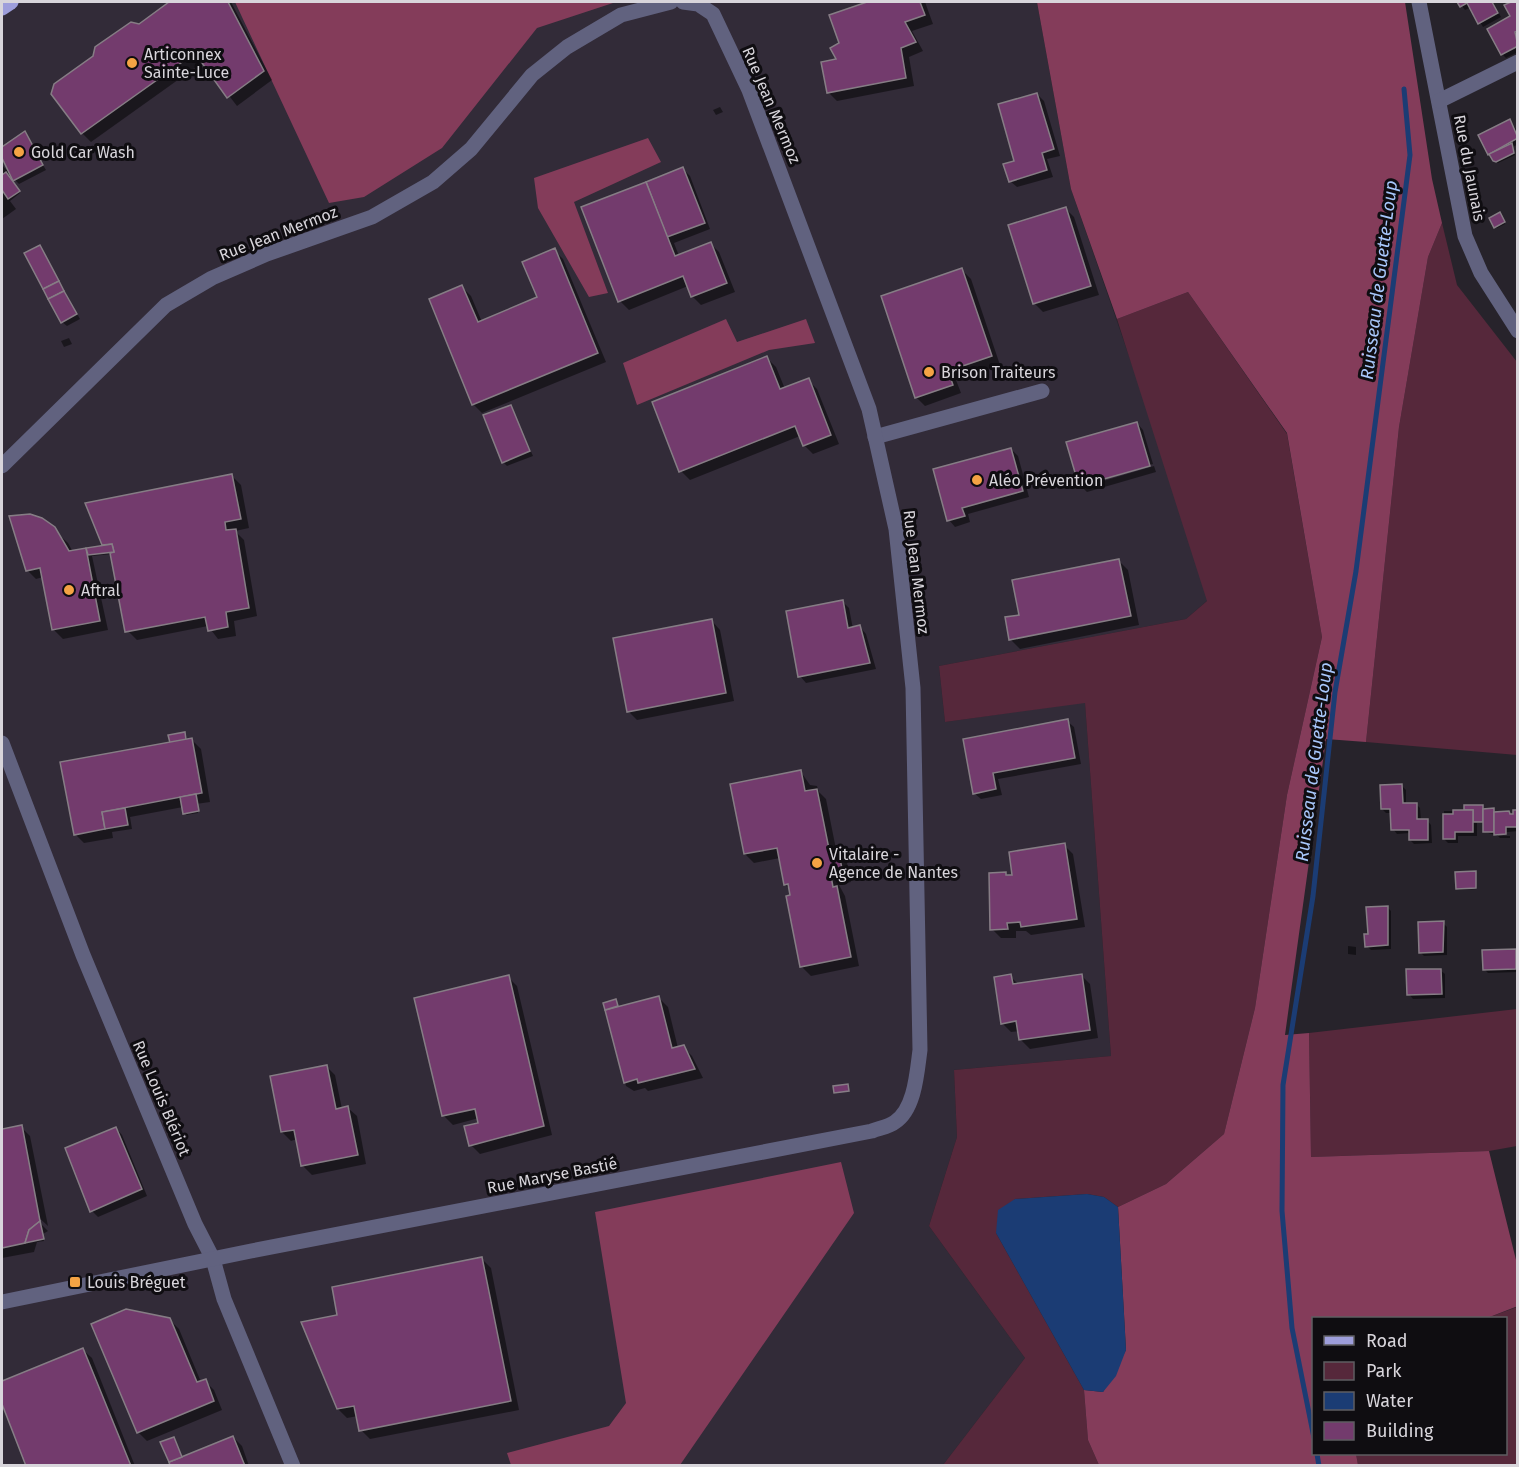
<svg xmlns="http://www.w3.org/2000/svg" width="1519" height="1467" viewBox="0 0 1519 1467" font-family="'Fira Sans',sans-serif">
	<rect width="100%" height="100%" fill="#27232b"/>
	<path fill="#322b38" d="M2 2H1037L1071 189 1137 379 1208 600 1186 619 939 666 945 722 1085 702 1111 1056 954 1070 957 1137 929 1226 1025 1358 943 1465 2 1466Z"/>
	<g fill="#56283b">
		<path d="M1442 223 1457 285 1517 362V755L1366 742 1399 427 1428 257Z"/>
		<path d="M1188 292 1287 434 1322 637 1287 795 1255 1008 1224 1134 1166 1184 1118 1207 1104 1197 1087 1194 1015 1199 996 1233 1084 1390 1088 1440 1099 1465H943L1025 1358 929 1226 957 1137 954 1070 1111 1056 1085 703 945 722 939 666 1186 619 1207 601 1117 319Z"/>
		<path d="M1517 1009V1146L1489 1151 1311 1157 1309 1033Z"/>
		<path d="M1517 1307V1465H1358L1356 1454H1506V1318H1487Z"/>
	</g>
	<g fill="#843c5a">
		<path d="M235 2H616L537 28 442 148 364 197 329 203Z"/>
		<path d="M1037 2H1405L1432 179 1442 223 1428 257 1399 427 1366 742 1326 739 1285 1035 1309 1033 1311 1157 1489 1151 1517 1264 1518 1306 1487 1318H1314V1454H1356L1358 1465H1099L1088 1440 1084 1390 1103 1392 1126 1350 1118 1207 1166 1184 1224 1134 1255 1008 1287 795 1322 637 1287 433 1188 292 1117 319 1071 189Z"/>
		<path d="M648 138 661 162 574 202 608 293 589 297 538 208 534 178Z"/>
		<path d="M726 319 737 342 806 319 815 343 769 350 637 405 623 363Z"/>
		<path d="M841 1162 854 1213 680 1465H511L507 1453 609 1426 626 1403 595 1212Z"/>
	</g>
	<path fill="#1b3c74" d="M1087 1194 1104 1197 1118 1207 1126 1350 1116 1376 1103 1392 1084 1390 996 1233 998 1210 1015 1199Z"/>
	<g fill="#0007">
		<path d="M172 2H231L272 80 237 106 203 62 91 142 82 133 139 25Z"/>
		<path d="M872 2H925L933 24 912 31 923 51 909 57 914 86 837 101 828 92 841 44 831 16Z"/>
		<path d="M1459 2H1493L1501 17 1483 27 1471 7 1465 10Z"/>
		<path d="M1514 2H1518V52L1506 58 1502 54 1512 16 1506 5Z"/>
		<path d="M1037 94 1044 101 1060 156 1047 159 1053 177 1017 187 1010 181Z"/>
		<path d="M720 107 723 112 716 115 713 110Z"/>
		<path d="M1510 121 1518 132V144L1513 147 1515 155 1498 163 1489 154Z"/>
		<path d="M24 133 46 170 19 184 15 180 12 182 20 193 10 201 16 209 2 219V165L14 178 2 155V149Z"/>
		<path d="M683 169 690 176 710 229 674 243 679 256 710 243 719 252 735 292 701 305 692 296 688 286 629 310 620 301Z"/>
		<path d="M1065 208 1074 217 1099 295 1043 312 1034 303Z"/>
		<path d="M1501 216 1505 224 1497 228 1495 227Z"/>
		<path d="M40 247 80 319 67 326 62 322Z"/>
		<path d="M554 250 563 259 606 362 482 413 473 404 462 287 471 296 482 322 539 298Z"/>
		<path d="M962 270 971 279 1000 365 956 380 961 393 925 406 916 397Z"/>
		<path d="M69 338 72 344 64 347 61 341Z"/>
		<path d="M767 358 776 367 785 389 808 380 817 389 839 444 813 454 804 445 800 436 690 480 681 471Z"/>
		<path d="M510 406 533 456 507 466 503 462Z"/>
		<path d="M1137 423 1143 430 1153 464 1083 484V487L1154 466 1156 472 1087 492 1081 486 1068 443Z"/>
		<path d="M1011 449 1018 456 1029 497 968 514 970 522 955 527 949 520Z"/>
		<path d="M232 476 241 485 249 528 235 531 244 540 257 616 234 621 236 636 218 639 208 626 137 640 128 631 112 554 92 556 108 630 63 639 54 630 43 577 36 579 27 570 42 519 68 543 73 552 106 546 103 544Z"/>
		<path d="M1119 561 1128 570 1139 625 1020 649 1011 640 1020 616Z"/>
		<path d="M843 602 849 608 853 629 860 627 866 634 876 669 806 683 800 676Z"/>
		<path d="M712 621 720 630 734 701 637 720 628 711Z"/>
		<path d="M1067 721 1074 727 1081 764 998 779 1002 795 981 799 974 793 964 740Z"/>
		<path d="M184 734 187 741 192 740 201 749 210 802 196 804 198 813 186 815 183 807 130 817 132 829 112 832 113 838 84 843 75 834Z"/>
		<path d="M801 772 810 785 817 786 819 792 826 799 836 849 846 858 851 882 839 885 845 896 859 966 811 976 802 967 790 889 785 885 780 858 754 863 745 854Z"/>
		<path d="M1402 786 1406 790V804H1416L1420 808 1421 821 1427 820 1431 825 1432 843 1414 844 1410 840V833L1397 834 1393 829 1392 813H1386L1382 809Z"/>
		<path d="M1465 807 1493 810 1495 813 1511 815 1518 811V831L1498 833V836L1485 832V823H1477V836H1458V843H1448L1444 839V811H1465Z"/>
		<path d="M1498 836H1510V838H1500Z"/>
		<path d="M1064 845 1073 854 1085 927 1031 935 1026 931H1016V938H1001L992 929 1006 874 1014 877Z"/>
		<path d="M1475 873 1477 889 1459 890 1457 889Z"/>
		<path d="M1387 907 1391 911V949L1371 950 1367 946 1370 935Z"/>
		<path d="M1443 923 1447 927V955L1424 956 1420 952Z"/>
		<path d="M1348 946 1356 947V955L1348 954Z"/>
		<path d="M1515 951 1518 953V972L1488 973 1484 969Z"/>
		<path d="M1440 970 1445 974V998L1413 999 1409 994Z"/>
		<path d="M1081 975 1090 984 1098 1038 1030 1049 1021 1040 1019 1031 1011 1032 1002 1023 1010 976 1019 985Z"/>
		<path d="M508 977 517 986 552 1135 480 1154 471 1145 480 1124 479 1118 453 1125 444 1116Z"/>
		<path d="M659 998 668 1007 678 1048 683 1047 692 1056 703 1078 648 1091 645 1088 634 1091 626 1086 605 1004 616 1001 619 1008Z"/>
		<path d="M326 1066 335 1075 342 1109 348 1108 357 1116 366 1164 312 1175 303 1166 297 1139 291 1141 282 1132Z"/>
		<path d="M847 1086 849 1092H836Z"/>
		<path d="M21 1127 30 1136 48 1226 36 1215 34 1217 48 1231 43 1234 44 1241 37 1242 34 1252 2 1258V1131Z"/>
		<path d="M116 1128 122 1135 147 1196 98 1217 92 1211Z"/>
		<path d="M482 1259 491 1268 519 1410 370 1439 361 1430 358 1416 347 1418 338 1409 339 1316Z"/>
		<path d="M169 1319 179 1329 201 1382 205 1381 214 1390 222 1410 147 1441 138 1432Z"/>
		<path d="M83 1350 92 1358 135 1466H28L2 1400V1383Z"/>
		<path d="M233 1437 242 1446 249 1466H172L182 1458Z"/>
	</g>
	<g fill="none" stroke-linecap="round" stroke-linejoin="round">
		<g stroke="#1b3c74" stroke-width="5">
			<path d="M1314 1438 1292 1328 1282 1211 1283 1085 1313 896 1335 692 1356 571 1410 155 1404 89"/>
			<path d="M1317 1454 1319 1466"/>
		</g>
	</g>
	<g fill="#733b6d" stroke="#867d85" stroke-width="1.5">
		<path d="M169 2H228L264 71 227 98 195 53 81 134 51 94 54 84 93 56 95 47 131 22 139 24Z"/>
		<path d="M867 2H920L925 15 905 22 916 42 901 48 906 78 827 93 821 62 836 59 830 48 839 43 829 15Z"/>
		<path d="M1457 2H1492L1498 13 1478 24 1467 3 1460 7Z"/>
		<path d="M1511 2H1518V31L1515 32 1518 46 1501 55 1487 29 1510 16 1504 5Z"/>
		<path d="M1037 93 1054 149 1042 153 1047 170 1009 182 1003 164 1014 161 998 104Z"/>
		<path d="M1510 119 1518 138 1488 155 1478 135Z"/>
		<path d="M25 131 43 165 13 181 2 158V147Z"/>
		<path d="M1512 143 1514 153 1496 162 1493 161 1489 154Z"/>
		<path d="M683 167 705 223 667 237 646 182Z"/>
		<path d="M6 172 20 191 8 199 2 190V175Z"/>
		<path d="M646 182 675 256 711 242 727 283 691 297 683 276 618 302 581 207Z"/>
		<path d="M1066 207 1091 286 1033 304 1008 225Z"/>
		<path d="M1500 212 1505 222 1494 228 1489 218Z"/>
		<path d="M40 245 59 281 43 289 24 253Z"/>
		<path d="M555 248 598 353 472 405 429 299 462 285 478 322 537 297 522 262Z"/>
		<path d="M962 268 992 356 948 371 953 385 915 398 881 296Z"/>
		<path d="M59 281 64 291 48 299 43 289Z"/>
		<path d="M64 291 77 314 61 323 48 299Z"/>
		<path d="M767 356 780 389 809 378 831 435 803 446 795 426 679 472 652 402Z"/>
		<path d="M511 405 530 451 502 463 483 415Z"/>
		<path d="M1137 422 1150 466 1079 486 1066 442Z"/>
		<path d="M1011 448 1023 491 962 508 965 516 947 521 933 469Z"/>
		<path d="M232 474 241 519 225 522 226 530 236 529 249 608 226 612 228 627 208 631 205 617 125 632 110 553 114 552 112 544 102 545 85 503Z"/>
		<path d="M30 514 42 518 55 527 69 551 86 548 100 621 52 630 40 568 26 571 9 516Z"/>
		<path d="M112 544 114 552 88 555 86 548Z"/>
		<path d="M1119 559 1131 616 1009 640 1005 617 1019 615 1012 580Z"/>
		<path d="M843 600 848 628 860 625 870 663 798 677 786 611Z"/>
		<path d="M712 619 726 693 627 712 613 638Z"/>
		<path d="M1068 719 1075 758 993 773 996 789 973 794 963 739Z"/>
		<path d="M185 732 186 740 170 743 168 735Z"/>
		<path d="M192 738 202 793 102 812 105 829 74 835 60 762Z"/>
		<path d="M801 770 805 791 817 789 829 849 838 848 843 874 831 876 833 887 837 886 851 957 800 967 786 896 790 895 788 884 784 885 777 848 744 854 730 784Z"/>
		<path d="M1402 784 1403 803H1417V819H1428V840H1409V830H1391L1390 809H1381L1380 785Z"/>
		<path d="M196 794 199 811 183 814 180 797Z"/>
		<path d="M1464 805H1483V822H1473V810H1464Z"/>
		<path d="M125 808 128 825 105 829 102 812Z"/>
		<path d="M1494 808V832H1483V809Z"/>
		<path d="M1453 810H1473V832H1455V839H1443V814H1453Z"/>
		<path d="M1513 810H1518V827H1506V834L1494 835V812L1509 811 1510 814H1513Z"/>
		<path d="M1065 843 1077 919 1021 927 1020 922 1007 923 1008 929 990 930 989 873 1006 872V875H1012L1009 852Z"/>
		<path d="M1476 871V888L1456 889 1455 872Z"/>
		<path d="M1388 906V945L1365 947 1364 934H1368L1366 907Z"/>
		<path d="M1444 921 1443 952 1419 953 1418 922Z"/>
		<path d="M1516 949V969L1483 970 1482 950Z"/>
		<path d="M1406 969H1441L1442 994 1407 995Z"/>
		<path d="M1011 974 1013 984 1082 974 1090 1030 1019 1040 1016 1021 1001 1024 994 977Z"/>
		<path d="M509 975 544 1126 469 1146 464 1126 478 1123 475 1109 442 1116 414 998Z"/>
		<path d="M659 996 672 1048 684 1045 695 1069 638 1083 637 1079 624 1083 605 1010Z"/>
		<path d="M616 999 618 1006 605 1010 603 1003Z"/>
		<path d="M327 1065 336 1109 348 1106 358 1155 301 1166 294 1130 281 1132 270 1076Z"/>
		<path d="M848 1084 849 1091 834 1093 833 1086Z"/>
		<path d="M22 1125 40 1221 29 1230 25 1243 2 1248V1129Z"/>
		<path d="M116 1127 142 1189 90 1212 65 1148Z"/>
		<path d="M40 1221 44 1239 25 1243 29 1230Z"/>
		<path d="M482 1257 511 1401 359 1431 354 1406 337 1409 301 1322 337 1315 332 1287Z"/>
		<path d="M126 1309 170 1318 197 1382 206 1379 214 1401 137 1433 91 1324Z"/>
		<path d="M83 1348 131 1466H26L2 1404V1381Z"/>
		<path d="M233 1436 245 1466H170L169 1462Z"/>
		<path d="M174 1437 182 1457 169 1462 160 1442Z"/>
	</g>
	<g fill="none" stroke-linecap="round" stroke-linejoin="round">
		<g stroke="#61627f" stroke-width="15">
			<path d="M1419 2 1465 236 1481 273 1518 331"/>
			<path d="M1439 101 1518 62"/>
			<path d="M875 437 1042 391"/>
			<path d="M2 466 166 305 212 278 267 254 372 217 433 182 471 149 532 75 567 47 621 15 671 2"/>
			<path d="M2 743 83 955 195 1224 213 1259 224 1299 293 1466"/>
			<path d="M2 1302 251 1251 872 1131C879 1128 889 1127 895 1122 915 1109 917 1072 920 1050L913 688 896 529 869 409 749 90 713 14 698 4 683 2"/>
		</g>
		<path stroke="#9e9edb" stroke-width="15" d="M2 8 11 2"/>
	</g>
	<g fill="#f4a344" stroke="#0f0d11" stroke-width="2">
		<circle cx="132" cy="63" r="6"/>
		<circle cx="19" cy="152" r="6"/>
		<circle cx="929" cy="372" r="6"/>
		<circle cx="977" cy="480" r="6"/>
		<circle cx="69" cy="590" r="6"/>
		<circle cx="817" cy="863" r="6"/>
		<rect x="69" y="1276" width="12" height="12" rx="3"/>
	</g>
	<g text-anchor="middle" stroke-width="6" stroke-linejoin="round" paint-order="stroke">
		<g font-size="16" fill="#d8d5db" stroke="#0f0d11" text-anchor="start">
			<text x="144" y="60">Articonnex<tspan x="144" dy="18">Sainte-Luce</tspan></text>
			<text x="31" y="158">Gold Car Wash</text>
			<text x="941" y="378">Brison Traiteurs</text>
			<text x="989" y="486">Aléo Prévention</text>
			<text x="81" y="596">Aftral</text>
			<text x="829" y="860">Vitalaire -<tspan x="829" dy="18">Agence de Nantes</tspan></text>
			<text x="87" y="1288">Louis Bréguet</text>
		</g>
		<g font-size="16" fill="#d8d5db" stroke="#0f0d11">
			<text transform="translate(772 105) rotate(67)" y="6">Rue Jean Mermoz</text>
			<text transform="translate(1470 168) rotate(79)" y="6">Rue du Jaunais</text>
			<text transform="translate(278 233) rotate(-21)" y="6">Rue Jean Mermoz</text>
			<text transform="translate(917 572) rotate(83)" y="6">Rue Jean Mermoz</text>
			<text transform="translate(162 1098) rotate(67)" y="6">Rue Louis Blériot</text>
			<text transform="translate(552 1175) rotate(-11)" y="6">Rue Maryse Bastié</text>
		</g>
		<g font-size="18" font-style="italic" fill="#a8c7fb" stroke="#0f0d11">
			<text transform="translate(1379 280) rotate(-83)" y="6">Ruisseau de Guette-Loup</text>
			<text transform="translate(1314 762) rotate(-83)" y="6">Ruisseau de Guette-Loup</text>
		</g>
	</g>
	<rect width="1519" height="1467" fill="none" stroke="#d8d5db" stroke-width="6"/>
	<rect x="1312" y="1317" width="195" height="138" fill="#0f0d11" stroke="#5f5d62" stroke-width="1.5"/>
	<rect x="1324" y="1336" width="30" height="9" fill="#9e9edb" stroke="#5f5d62" stroke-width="1.5"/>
	<text x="1366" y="1347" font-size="18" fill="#d8d5db">Road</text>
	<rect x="1324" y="1362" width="30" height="18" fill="#56283b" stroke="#5f5d62" stroke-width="1.5"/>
	<text x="1366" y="1377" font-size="18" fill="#d8d5db">Park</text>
	<rect x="1324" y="1392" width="30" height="18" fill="#1b3c74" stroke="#5f5d62" stroke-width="1.5"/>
	<text x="1366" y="1407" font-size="18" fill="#d8d5db">Water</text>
	<rect x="1324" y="1422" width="30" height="18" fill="#733b6d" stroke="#5f5d62" stroke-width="1.5"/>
	<text x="1366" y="1437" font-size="18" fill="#d8d5db">Building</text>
</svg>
